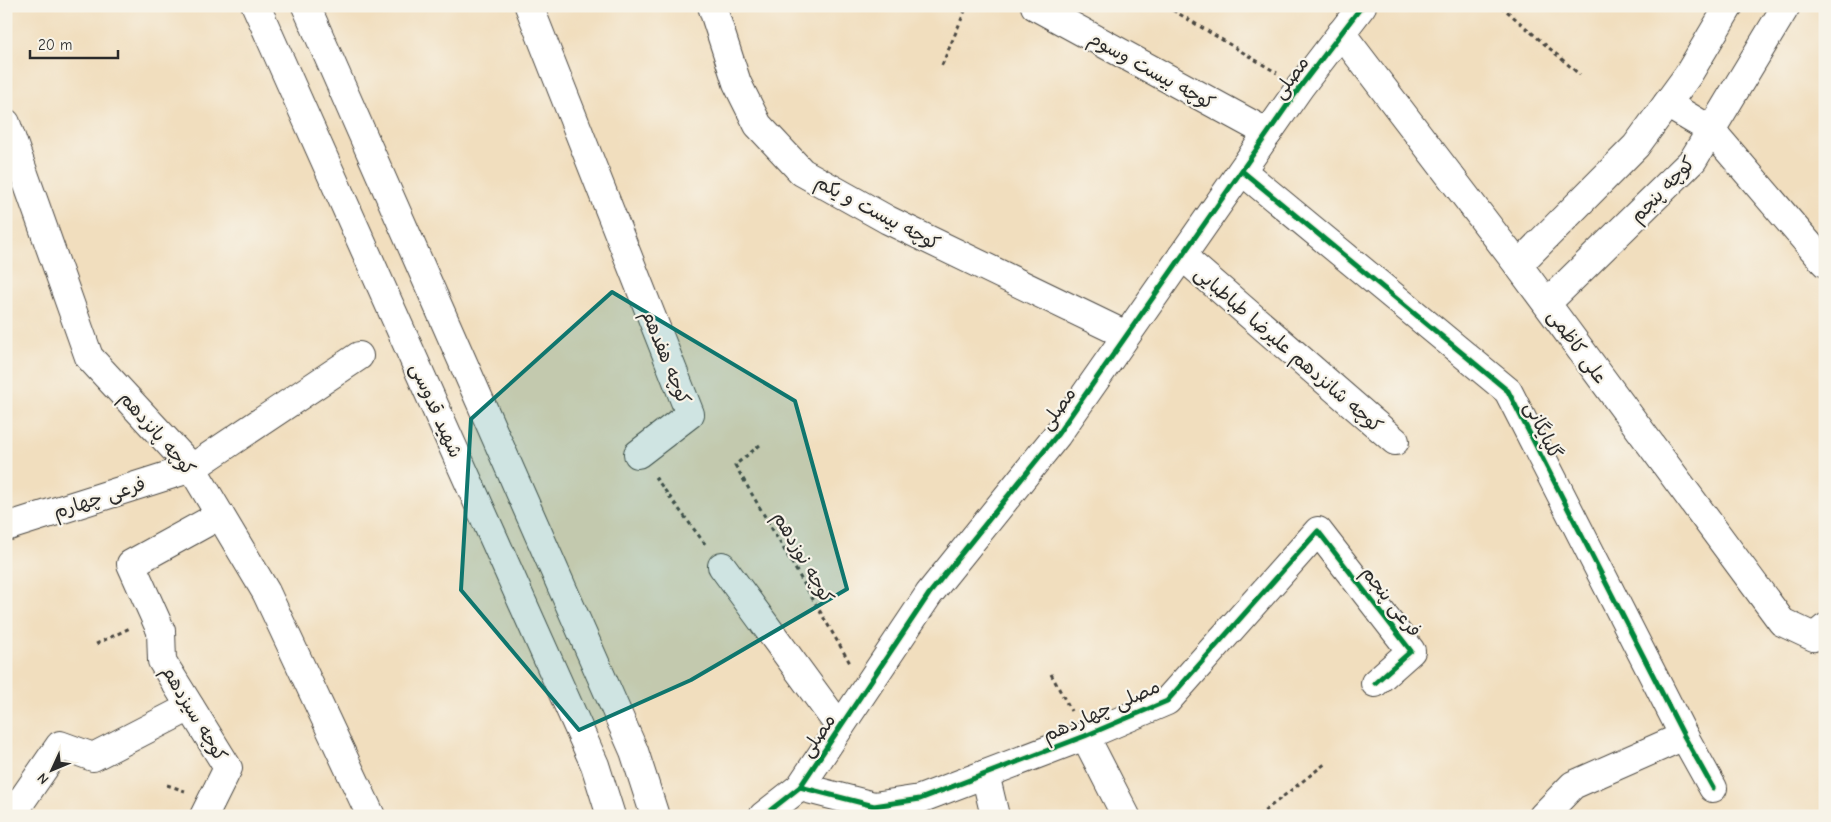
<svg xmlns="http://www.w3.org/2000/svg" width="1831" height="822" viewBox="0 0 1831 822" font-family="'Comic Neue','Playpen Sans Arabic',sans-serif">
	<rect width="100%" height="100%" fill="#f7f3e8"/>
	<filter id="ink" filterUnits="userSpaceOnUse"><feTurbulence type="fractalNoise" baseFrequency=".02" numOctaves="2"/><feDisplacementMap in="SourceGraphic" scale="10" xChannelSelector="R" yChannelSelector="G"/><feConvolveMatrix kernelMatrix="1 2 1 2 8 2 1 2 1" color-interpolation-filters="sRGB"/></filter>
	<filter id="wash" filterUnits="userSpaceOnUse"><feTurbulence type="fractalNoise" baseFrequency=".0096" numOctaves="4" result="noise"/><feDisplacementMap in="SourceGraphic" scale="20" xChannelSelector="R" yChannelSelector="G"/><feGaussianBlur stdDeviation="1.12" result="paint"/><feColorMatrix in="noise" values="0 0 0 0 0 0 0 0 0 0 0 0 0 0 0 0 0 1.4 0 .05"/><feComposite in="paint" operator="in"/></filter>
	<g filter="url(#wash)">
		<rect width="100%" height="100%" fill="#f1debe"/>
	</g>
	<g filter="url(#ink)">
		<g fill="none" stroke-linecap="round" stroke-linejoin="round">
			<g stroke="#494641" stroke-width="30">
				<g id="minor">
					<path d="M529 6 690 414 638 454"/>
					<path d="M712 6 737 83 758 125 802 172 888 220 1126 335"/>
					<path d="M1035 6 1268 133"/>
					<path d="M1341 33 1518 265 1782 622 1814 637 1825 628"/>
					<path d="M1667 104 1711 130 1825 263"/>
					<path d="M6 123 89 357 192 468 266 592 371 816"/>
					<path d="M1242 171 1508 391 1684 736 1713 788"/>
					<path d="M1182 256 1395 441"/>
					<path d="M1518 265 1636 146 1688 75 1729 6"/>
					<path d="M1547 303 1693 160 1786 6"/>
					<path d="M6 527 192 468 359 356"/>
					<path d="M722 566 840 727"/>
					<path d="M1085 736 1126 816"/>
					<path d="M985 774 995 816"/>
					<path d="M800 787 874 806 920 799 1085 736 1167 701 1318 531 1411 651 1375 683"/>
					<path d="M11 816 60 745 93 757 190 707"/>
					<path d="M204 816 228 768 162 661 161 631 131 564 220 515"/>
					<path d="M1543 816 1573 785 1684 736"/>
				</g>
			</g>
			<g stroke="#494641" stroke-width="30">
				<path id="tertiary" d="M763 816 800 787 929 594 1057 435 1300 87 1362 6"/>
			</g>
			<g stroke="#494641" stroke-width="30">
				<g id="secondary">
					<path d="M256 6 595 765 611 816"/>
					<path d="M306 6 634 751 655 816"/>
				</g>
			</g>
			<g stroke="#494641" stroke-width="3" stroke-dasharray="4 4" stroke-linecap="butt">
				<path d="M1166 6 1277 73"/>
				<path d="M1501 6 1580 75"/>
				<path d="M942 65 967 6"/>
				<path d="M760 445 735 465 850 663"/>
				<path d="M655 477 705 544"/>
				<path d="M96 644 130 628"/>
				<path d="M1051 674 1071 711"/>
				<path d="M167 785 185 791"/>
				<path d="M1258 816 1326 763"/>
			</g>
			<use href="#minor" stroke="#fff" stroke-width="28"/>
			<use href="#tertiary" stroke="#fff" stroke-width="28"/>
			<use href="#secondary" stroke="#fff" stroke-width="28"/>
			<g stroke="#f7f3e8" stroke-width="8">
				<g id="cycleway">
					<path d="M1242 171 1508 391 1684 736 1713 788"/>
					<path d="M800 787 874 806 920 799 1085 736 1167 701 1318 531 1411 651 1375 683"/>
					<path d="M763 816 800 787 929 594 1057 435 1300 87 1362 6"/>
				</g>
			</g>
			<use href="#cycleway" stroke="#00873e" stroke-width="5"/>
		</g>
	</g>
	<path fill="#0f766e" fill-opacity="0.2" stroke="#0f766e" stroke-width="4" stroke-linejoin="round" d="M612 292 795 401 847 589 691 680 579 730 461 590 471 419Z"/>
	<g text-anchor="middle" stroke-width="4.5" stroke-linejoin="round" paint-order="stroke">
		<g font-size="19" fill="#2b2b2b" stroke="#f7f3e8">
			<text transform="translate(1152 70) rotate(29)" y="7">کوچه بیست وسوم</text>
			<text transform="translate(1290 77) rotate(-54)" y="7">مصلی</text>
			<text transform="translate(1662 189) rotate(-46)" y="7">کوچه پنجم</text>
			<text transform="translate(878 212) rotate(28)" y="7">کوچه بیست و یکم</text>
			<text transform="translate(1578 346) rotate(54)" y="7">علی کاظمی</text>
			<text transform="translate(1289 349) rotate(41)" y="7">کوچه شانزدهم علیرضا طباطبایی</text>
			<text transform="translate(667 357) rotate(68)" y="7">کوچه هفدهم</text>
			<text transform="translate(1057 408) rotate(-54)" y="7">مصلی</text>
			<text transform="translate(437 410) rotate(66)" y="7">شهید قدوسی</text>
			<text transform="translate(1544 430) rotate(64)" y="7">گلپایگانی</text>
			<text transform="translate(158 433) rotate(49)" y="7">کوچه پانزدهم</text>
			<text transform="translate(99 497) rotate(-18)" y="7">فرعی چهارم</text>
			<text transform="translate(804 557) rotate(60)" y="7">کوچه نوزدهم</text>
			<text transform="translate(1392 601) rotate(52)" y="7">فرعی پنجم</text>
			<text transform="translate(1101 710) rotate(-24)" y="7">مصلی چهاردهم</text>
			<text transform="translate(195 713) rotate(59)" y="7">کوچه سیزدهم</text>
			<text transform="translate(817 735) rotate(-56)" y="7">مصلی</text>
		</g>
	</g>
	<rect width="1831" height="822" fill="none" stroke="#f7f3e8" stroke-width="25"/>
	<g transform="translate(52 770) rotate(226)" stroke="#f7f3e8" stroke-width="4" paint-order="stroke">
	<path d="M0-4L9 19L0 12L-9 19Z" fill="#2b2b2b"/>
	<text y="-8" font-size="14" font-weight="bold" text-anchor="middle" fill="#2b2b2b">N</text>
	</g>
	<path d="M30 50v8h88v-8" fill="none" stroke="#2b2b2b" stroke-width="2.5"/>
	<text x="38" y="50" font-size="15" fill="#2b2b2b" stroke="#f7f3e8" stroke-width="4" paint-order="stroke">20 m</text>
</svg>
